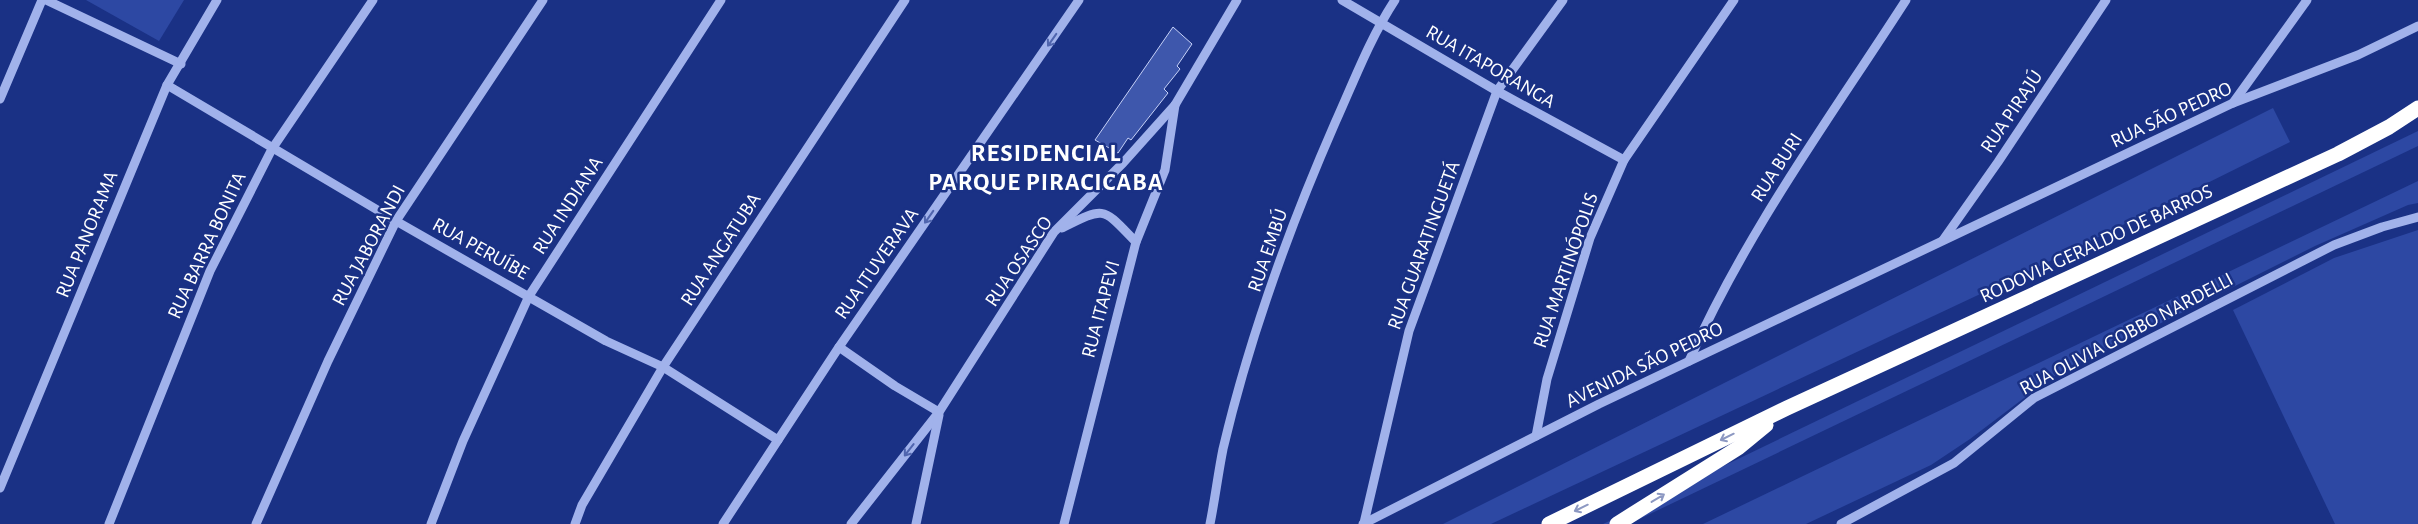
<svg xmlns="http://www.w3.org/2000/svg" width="2418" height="524" viewBox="0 0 2418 524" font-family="'Alegreya Sans',sans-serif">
	<rect width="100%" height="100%" fill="#1a3185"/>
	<g fill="#2d48a3">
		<path d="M86 0H184L159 41Z"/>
		<path d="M2273 108 2290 142 2042 265 1491 524H1443Z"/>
		<path d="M2418 131V146L1629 524H1603Z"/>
		<path d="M2418 181V203L2408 205 2315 246 2049 379 1970 439 1931 465 1806 524H1703Z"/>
		<path d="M2418 230V524H2335L2233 310 2334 258Z"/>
	</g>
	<path fill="#3e57ac" stroke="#c6d1f8" d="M1173 27 1192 44 1177 66 1180 69 1164 89 1168 93 1131 140 1128 138 1118 153 1095 140Z"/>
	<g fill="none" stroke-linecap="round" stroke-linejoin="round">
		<g stroke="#a1b2eb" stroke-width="9">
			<path d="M46 0 181 64"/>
			<path d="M1342 0 1497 91 1624 160"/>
			<path d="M167 85 396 221 606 341 663 367 778 440"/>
			<path d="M0 99 42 0"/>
			<path d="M2233 103 2307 0"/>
			<path d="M1062 228C1106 206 1102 207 1136 242"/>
			<path d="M1943 240 1998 162 2106 0"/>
			<path d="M839 347 895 386 939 412"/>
			<path d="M1689 361C1746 232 1830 118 1906 0"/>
			<path d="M1536 436 1547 379 1590 238 1624 160 1734 0"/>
			<path d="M0 488 167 85 217 0"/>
			<path d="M1364 523 1409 331 1497 91 1563 0"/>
			<path d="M109 524 210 271 272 149 373 0"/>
			<path d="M256 524 328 361 396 221 543 0"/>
			<path d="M431 524 463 441 529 296 721 0"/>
			<path d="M575 524 582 505 663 367 905 0"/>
			<path d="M723 524 839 347 1079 0"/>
			<path d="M851 524 939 412 1054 232 1123 163 1175 105 1237 0"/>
			<path d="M916 524 939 415"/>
			<path d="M1064 524 1136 242 1165 170 1175 105"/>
			<path d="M1210 524C1215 499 1218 474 1223 449 1249 339 1290 226 1335 123 1354 81 1370 38 1395 0"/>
			<path d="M1363 524 1599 404 2233 103 2358 55 2418 26"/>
			<path d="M1841 524 1954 463 2034 398 2334 245 2382 227 2418 217"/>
		</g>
		<g stroke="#fff" stroke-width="15">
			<path d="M1549 524 1787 408 2338 154 2389 127 2418 108"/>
			<path d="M1617 524 1738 448 1766 425"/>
		</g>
	</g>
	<defs><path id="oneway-shaft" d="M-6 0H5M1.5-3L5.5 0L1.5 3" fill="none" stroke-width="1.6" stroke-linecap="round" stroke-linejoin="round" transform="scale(1.25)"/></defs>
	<g stroke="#5065ae">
		<use href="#oneway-shaft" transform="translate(1052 40) rotate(125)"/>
		<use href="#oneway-shaft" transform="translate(929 217) rotate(125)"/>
		<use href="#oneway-shaft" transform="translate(909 450) rotate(128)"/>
	</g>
	<g stroke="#8c98c2">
		<use href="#oneway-shaft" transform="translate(1727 437) rotate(154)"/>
		<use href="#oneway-shaft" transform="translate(1658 498) rotate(-31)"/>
		<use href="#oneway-shaft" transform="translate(1581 508) rotate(154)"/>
	</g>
	<g text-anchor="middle" stroke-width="5" stroke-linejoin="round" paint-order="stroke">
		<g font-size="20" fill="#fff" stroke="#1a3185">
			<text transform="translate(1491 66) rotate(30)" y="7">RUA ITAPORANGA</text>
			<text transform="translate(2011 111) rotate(-56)" y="7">RUA PIRAJÚ</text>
			<text transform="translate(2171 114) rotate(-25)" y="7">RUA SÃO PEDRO</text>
			<text transform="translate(1776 167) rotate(-57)" y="7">RUA BURI</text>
			<text transform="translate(567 205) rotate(-57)" y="7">RUA INDIANA</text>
			<text transform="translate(86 234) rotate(-68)" y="7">RUA PANORAMA</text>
			<text transform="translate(2096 243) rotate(-25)" y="7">RODOVIA GERALDO DE BARROS</text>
			<text transform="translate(206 245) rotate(-65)" y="7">RUA BARRA BONITA</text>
			<text transform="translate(368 245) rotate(-62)" y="7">RUA JABORANDI</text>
			<text transform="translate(1423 245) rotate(-70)" y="7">RUA GUARATINGUETÁ</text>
			<text transform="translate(481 248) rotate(29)" y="7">RUA PERUÍBE</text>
			<text transform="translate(720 249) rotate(-57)" y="7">RUA ANGATUBA</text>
			<text transform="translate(1267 250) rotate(-71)" y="7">RUA EMBÚ</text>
			<text transform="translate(1018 261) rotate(-56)" y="7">RUA OSASCO</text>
			<text transform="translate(876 263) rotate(-55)" y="7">RUA ITUVERAVA</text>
			<text transform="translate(1565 270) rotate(-71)" y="7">RUA MARTINÓPOLIS</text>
			<text transform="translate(1100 309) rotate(-75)" y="7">RUA ITAPEVI</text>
			<text transform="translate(2126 333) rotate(-28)" y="7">RUA OLIVIA GOBBO NARDELLI</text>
			<text transform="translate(1644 364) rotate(-26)" y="7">AVENIDA SÃO PEDRO</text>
		</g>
		<g font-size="25" font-weight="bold" letter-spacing="1" fill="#fff" stroke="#1a3185">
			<text x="1046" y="161">RESIDENCIAL<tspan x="1046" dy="29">PARQUE PIRACICABA</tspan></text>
		</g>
	</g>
</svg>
